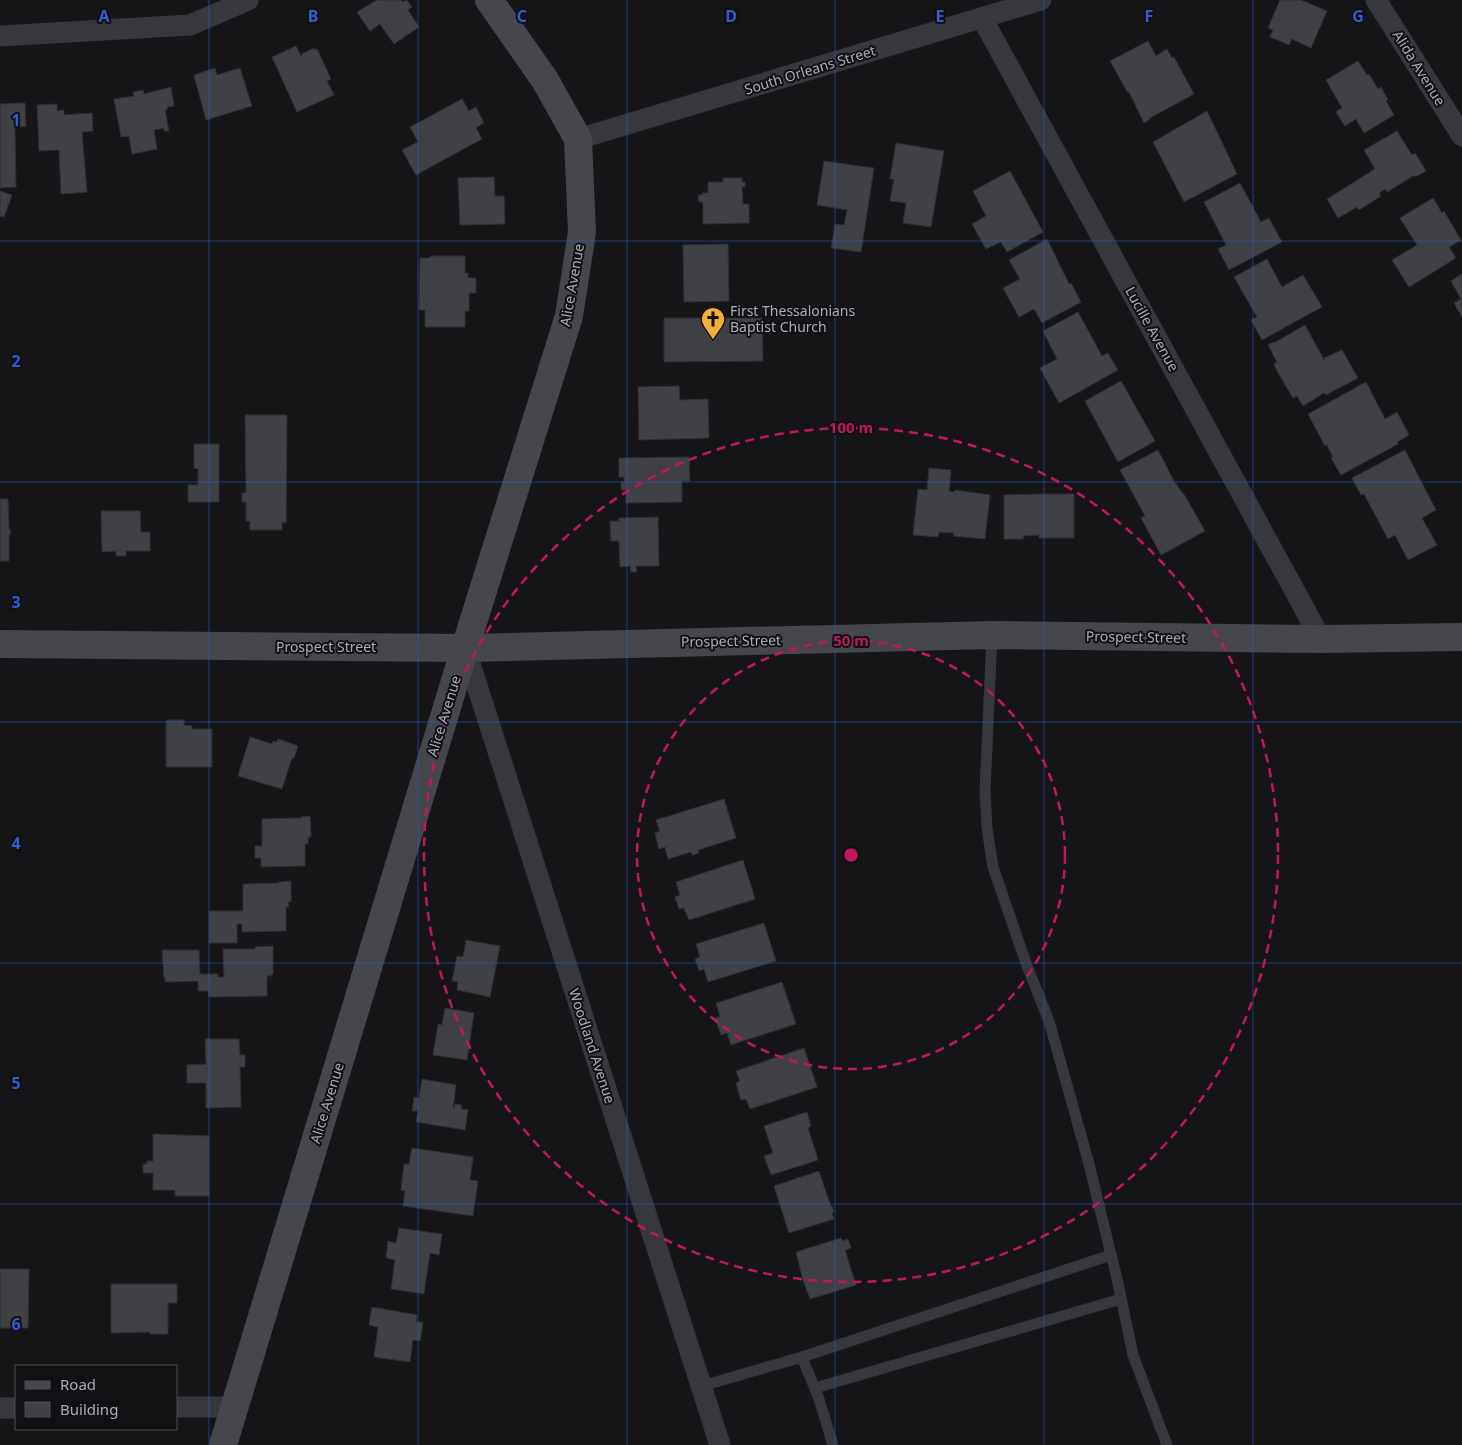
<svg xmlns="http://www.w3.org/2000/svg" width="1462" height="1445" viewBox="0 0 1462 1445" font-family="'Noto Sans',sans-serif">
	<rect width="100%" height="100%" fill="#161618"/>
	<g fill="#404145" stroke="#303034">
		<path d="M377 0H401L402 2 407 0 412 7 408 10 419 27 394 44 380 24 370 31 357 12Z"/>
		<path d="M1280 0H1301L1327 11 1311 48 1292 39 1289 45 1270 37 1273 30 1268 28Z"/>
		<path d="M1148 41 1156 56 1167 49 1172 58 1174 57 1194 94 1150 118V119L1144 123 1129 92 1128 93 1110 61Z"/>
		<path d="M296 46 301 56 302 54 314 48V50L317 49 331 79 327 81 334 95 297 112 272 57Z"/>
		<path d="M1358 61 1367 75 1369 74 1378 89 1381 87 1388 100 1386 101 1394 115 1364 133 1356 119 1345 126 1336 112 1342 108 1326 80Z"/>
		<path d="M215 68 217 75 240 68 252 106 206 120 194 75Z"/>
		<path d="M171 87 174 106 167 107V110H165L169 131H164V128L154 130 157 149 132 154 129 136 121 137 114 99 134 96 133 92 143 90 144 94Z"/>
		<path d="M462 99 469 111 476 107 484 123 476 128 482 139 416 175 402 150 418 142 410 127Z"/>
		<path d="M25 103 26 127 15 126 16 187 0 188V104Z"/>
		<path d="M57 104V111L64 110V115L92 113 93 131 82 132 87 192 61 194 59 150 39 151 37 105Z"/>
		<path d="M1207 111 1237 174 1184 202 1153 142Z"/>
		<path d="M1397 131 1412 155 1415 153 1426 171 1417 176H1413L1387 192 1385 189 1379 193 1381 196 1359 210 1357 207 1338 218 1327 199 1375 169 1364 150Z"/>
		<path d="M896 143 944 151 931 227 903 223 906 203 890 201 894 179H890Z"/>
		<path d="M824 161 874 168 861 252 831 248 835 224 844 225 847 210 817 205Z"/>
		<path d="M1010 171 1043 232 1007 252 1001 242 986 249 972 224 986 216 973 191Z"/>
		<path d="M494 177 495 196H504L505 224 460 225 458 178Z"/>
		<path d="M723 178H742V182H745V187H742L743 204H749V223L703 224V205L702 202H699L698 195H702V193H708V182H723Z"/>
		<path d="M1240 183 1261 222 1269 218 1282 242 1229 270 1218 249 1226 245 1204 202Z"/>
		<path d="M0 191 12 195 4 217 0 216Z"/>
		<path d="M1433 198 1442 213 1444 211 1461 240 1449 247 1456 258 1409 287 1392 260 1417 245 1400 218Z"/>
		<path d="M1047 239 1069 284 1071 283 1081 302 1042 323 1034 309 1019 317 1003 288 1020 279 1009 260Z"/>
		<path d="M728 244 729 301 684 302 683 245Z"/>
		<path d="M431 256H465V273H468V278H476V293H469V311H465V327H425V310H419L420 258H430Z"/>
		<path d="M1267 259 1282 287 1303 275 1322 307 1262 340 1251 320 1257 317 1234 277Z"/>
		<path d="M1462 274V317L1454 303 1461 299 1451 281Z"/>
		<path d="M1078 312 1102 356 1108 353 1118 370 1059 403 1040 368 1057 359 1043 331Z"/>
		<path d="M664 318H762L763 361 664 362Z"/>
		<path d="M1305 325 1324 360V358L1342 350 1358 378 1326 395 1324 393 1303 406 1297 396 1293 398 1277 371 1274 364 1277 362 1268 345 1273 342 1274 343Z"/>
		<path d="M1121 381 1155 441 1118 462 1085 401Z"/>
		<path d="M1366 382 1385 419 1397 412 1409 435 1397 442 1398 444 1341 475 1331 458 1333 457 1327 445 1325 446 1308 414Z"/>
		<path d="M679 386 680 400 708 399 709 438 639 440 638 387Z"/>
		<path d="M245 415H287L286 523 282 522V530H250V521H246V502H242V493H246Z"/>
		<path d="M194 444H219V502H188V485H198V469L194 468Z"/>
		<path d="M1158 450 1174 481 1183 494H1184L1205 531 1161 555 1141 518 1145 516 1120 470Z"/>
		<path d="M1405 450 1436 510 1422 518 1437 545 1408 560 1395 535 1388 539 1364 494 1361 495 1352 478Z"/>
		<path d="M689 457 690 481H682V502L626 503V490H621V482H624V477H619V458Z"/>
		<path d="M929 468 951 470 949 491 954 492 955 490 990 495 985 539 953 536 954 533 939 532 938 537 913 535 918 489 927 490Z"/>
		<path d="M1038 494H1074V538H1039V535L1023 536 1024 539H1004V495Z"/>
		<path d="M0 499H8L9 529H10L11 535 9 534V561H0Z"/>
		<path d="M101 511H140L141 532H150V551H126V556H116V551L102 552Z"/>
		<path d="M658 517 659 566H636L637 572H631L630 566 620 567 619 541H611L610 521H619V518Z"/>
		<path d="M166 720H184V725L192 726V729H212V767H166Z"/>
		<path d="M250 737 272 744 273 741 277 742 278 739 298 746 294 758H292L282 789 238 776Z"/>
		<path d="M724 799 736 838 698 850 699 853 692 855 691 852 668 859 665 847 659 849 655 833 660 831 656 820Z"/>
		<path d="M310 816 311 837H308V844H305V866L261 867V858H255V846H262V819L301 818V817Z"/>
		<path d="M743 860 755 899 689 920 684 908 679 909 675 897 680 895 676 882Z"/>
		<path d="M291 881V902H288L289 907H286V931L242 932V924H237V943H209V911H243V884L279 883V882Z"/>
		<path d="M764 923 776 961 708 982 704 969 699 971 695 959 700 957 696 944Z"/>
		<path d="M466 940 500 946 490 997 457 990 458 982 452 981 457 956 463 957Z"/>
		<path d="M273 946V973L271 976H267V996L209 997 208 991H198V981L165 982V978H164L162 950H199L200 974H218V977H224L223 949H255V947Z"/>
		<path d="M782 982 796 1024 731 1045 727 1033 721 1035 715 1018 720 1017 716 1003Z"/>
		<path d="M445 1008 474 1013 467 1060 433 1055 438 1024 442 1025Z"/>
		<path d="M205 1039H239L240 1055H245V1067H240L241 1107 206 1108V1083H187V1065L206 1064Z"/>
		<path d="M804 1048 817 1087 750 1109 746 1099 741 1100 736 1083 740 1081 736 1071Z"/>
		<path d="M422 1079 456 1085 453 1108H454L455 1104 461 1105V1109L468 1110 465 1130 416 1122 418 1111H412L414 1097 419 1098Z"/>
		<path d="M807 1112 811 1126 808 1128 818 1160 771 1175 764 1156 773 1153 764 1126Z"/>
		<path d="M153 1134 209 1136V1196H175V1190H153V1173H143V1164H147V1161H153Z"/>
		<path d="M412 1148 473 1157 470 1180 478 1181 473 1216 403 1206 405 1191 401 1190 404 1164H409Z"/>
		<path d="M819 1171 831 1207 832 1206 834 1212 832 1213 834 1219 789 1233 774 1186Z"/>
		<path d="M399 1228 442 1234 439 1255 430 1253 424 1294 391 1289 395 1260 386 1258 388 1241 396 1243Z"/>
		<path d="M841 1238 842 1241 848 1239 851 1248 845 1250 856 1285 810 1299 803 1280 796 1252Z"/>
		<path d="M0 1269H29L28 1328H0Z"/>
		<path d="M111 1284H177V1303H168V1334H150V1332L111 1333Z"/>
		<path d="M372 1307 417 1315 416 1322H423L420 1341 413 1340 410 1362 374 1357 378 1327 369 1325Z"/>
	</g>
	<g fill="none" stroke-linecap="round" stroke-linejoin="round">
		<g stroke="#37383d" stroke-width="11">
			<path d="M992 635 985 791 987 828 993 867 1027 966 1049 1021 1089 1164 1118 1283 1133 1355 1167 1445"/>
			<path d="M702 1386 802 1357"/>
			<path d="M815 1388 1121 1299"/>
			<path d="M833 1445 819 1399 802 1357 1111 1255"/>
		</g>
		<g stroke="#37383d" stroke-width="21">
			<path d="M1376 0 1462 136"/>
			<path d="M982 18 1321 639"/>
			<path d="M0 36 190 25 248 0"/>
			<path d="M578 139 1041 0"/>
			<path d="M465 648 720 1445"/>
			<path d="M176 1407H235"/>
			<path d="M0 1408H16"/>
		</g>
		<g stroke="#45474d" stroke-width="28">
			<path d="M0 644 465 648 992 635 1321 639 1462 637"/>
			<path d="M223 1445 465 648 569 316 582 232 578 139 545 80 489 0"/>
		</g>
	</g>
	<path fill="none" stroke="#325cd3" stroke-width="1" stroke-opacity="0.55" d="M209 0V1445M418 0V1445M627 0V1445M835 0V1445M1044 0V1445M1253 0V1445M0 241H1462M0 482H1462M0 722H1462M0 963H1462M0 1204H1462"/>
	<g fill="none" stroke="#c2185b" stroke-width="2.5" stroke-dasharray="9 6">
		<circle cx="851" cy="855" r="214"/>
		<circle cx="851" cy="855" r="427"/>
	</g>
	<defs>
		<g id="church-pin" transform="scale(1.25)"><path d="M0 17L-7.5 6A9.5 9.5 0 1 1 7.5 6Z" fill="#f2b134" stroke="#111113"/><path d="M-1.2-6h2.4v3.5h3.3v2.4h-3.3V6h-2.4V-.1h-3.3v-2.4h3.3Z" fill="#111"/></g>
	</defs>
	<g fill-rule="evenodd">
		<use href="#church-pin" x="713" y="319"/>
	</g>
	<g text-anchor="middle" stroke-width="4" stroke-linejoin="round" paint-order="stroke">
		<g font-size="14" fill="#a8adb8" stroke="#111113">
			<text transform="translate(1419 68) rotate(58)" y="5">Alida Avenue</text>
			<text transform="translate(810 70) rotate(-17)" y="5">South Orleans Street</text>
			<text transform="translate(572 285) rotate(-80)" y="5">Alice Avenue</text>
			<text transform="translate(1152 329) rotate(61)" y="5">Lucille Avenue</text>
			<text transform="translate(1136 637) rotate(1)" y="5">Prospect Street</text>
			<text transform="translate(731 641) rotate(-1)" y="5">Prospect Street</text>
			<text x="326" y="652">Prospect Street</text>
			<text transform="translate(444 716) rotate(-73)" y="5">Alice Avenue</text>
			<text transform="translate(592 1046) rotate(72)" y="5">Woodland Avenue</text>
			<text transform="translate(327 1103) rotate(-73)" y="5">Alice Avenue</text>
		</g>
		<g font-size="14" fill="#a8adb8" stroke="#111113" text-anchor="start">
			<text x="730" y="316">First Thessalonians<tspan x="730" dy="16">Baptist Church</tspan></text>
		</g>
	</g>
	<g font-size="16" text-anchor="middle" font-weight="bold" fill="#325cd3" stroke="#111113" stroke-width="4" stroke-linejoin="round" paint-order="stroke">
		<text x="104" y="22">A</text>
		<text x="313" y="22">B</text>
		<text x="522" y="22">C</text>
		<text x="731" y="22">D</text>
		<text x="940" y="22">E</text>
		<text x="1149" y="22">F</text>
		<text x="1358" y="22">G</text>
		<text x="16" y="126">1</text>
		<text x="16" y="367">2</text>
		<text x="16" y="608">3</text>
		<text x="16" y="849">4</text>
		<text x="16" y="1089">5</text>
		<text x="16" y="1330">6</text>
	</g>
	<circle cx="851" cy="855" r="8" fill="#c2185b" stroke="#111113" stroke-width="2.5"/>
	<g font-size="15" text-anchor="middle" font-weight="bold" fill="#c2185b" stroke="#111113" stroke-width="4" stroke-linejoin="round" paint-order="stroke">
		<text x="851" y="433">100 m</text>
		<text x="851" y="646">50 m</text>
	</g>
	<rect x="15" y="1365" width="162" height="65" fill="#111113" stroke="#4d4f55"/>
	<rect x="25" y="1381" width="25" height="8" fill="#45474d" stroke="#4d4f55"/>
	<text x="60" y="1390" font-size="15" fill="#a8adb8">Road</text>
	<rect x="25" y="1402" width="25" height="15" fill="#404145" stroke="#4d4f55"/>
	<text x="60" y="1415" font-size="15" fill="#a8adb8">Building</text>
</svg>
